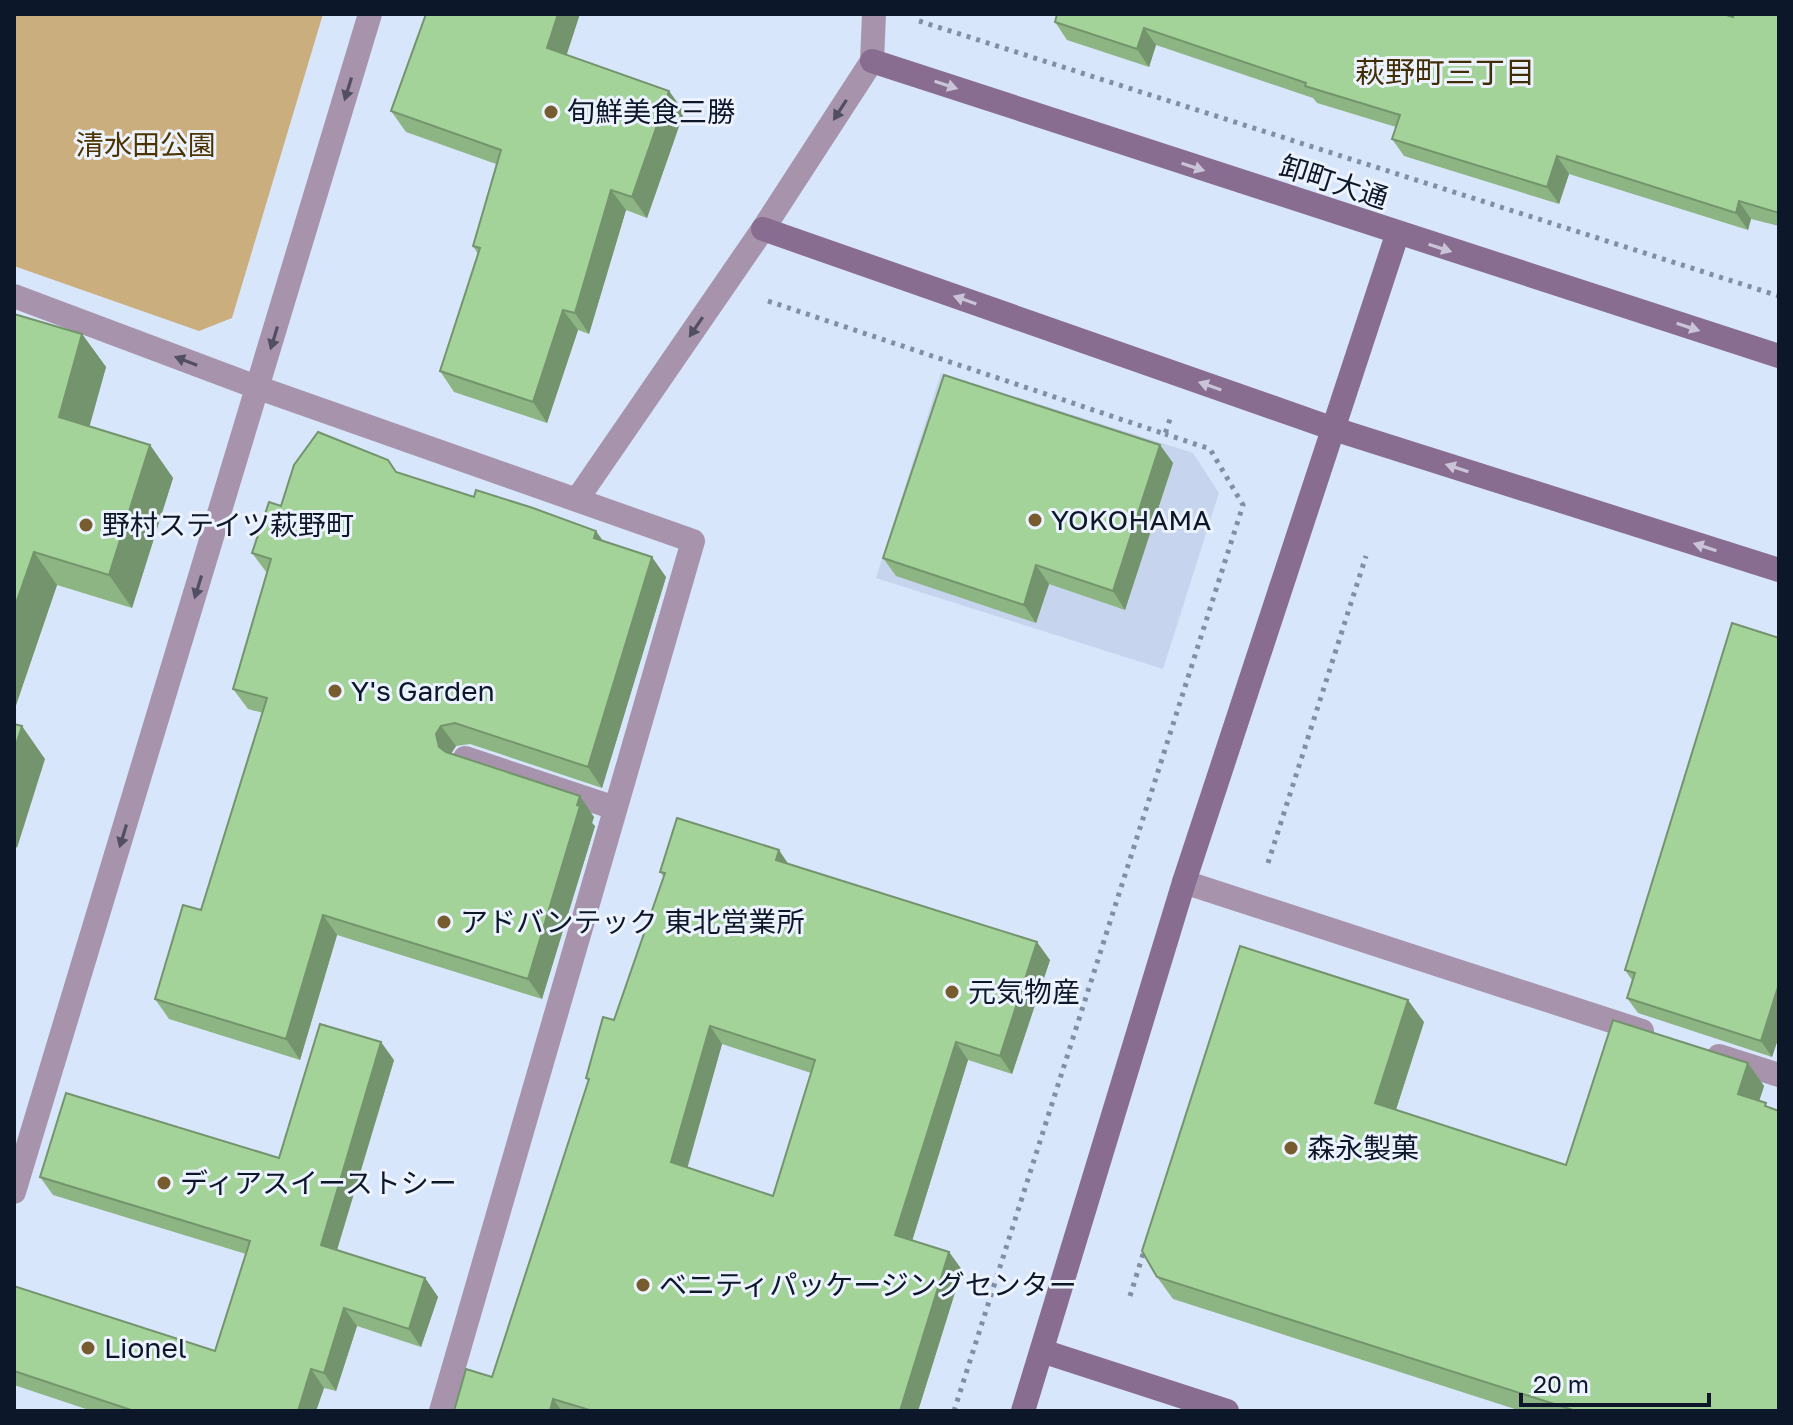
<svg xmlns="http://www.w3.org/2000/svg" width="1793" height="1425" viewBox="0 0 1793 1425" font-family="'Golos Text','Noto Sans JP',sans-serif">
	<rect width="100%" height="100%" fill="#d8e6fc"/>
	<path fill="#c6d5ed" d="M941 373 1193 453 1219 493 1163 669 876 578Z"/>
	<path fill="#cbae7d" d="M14 14H323L232 318 199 331 14 266Z"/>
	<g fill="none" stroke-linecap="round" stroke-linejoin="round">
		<g stroke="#818ea3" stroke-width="5" stroke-dasharray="4 6" stroke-linecap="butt">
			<path d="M919 21 1779 296"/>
			<path d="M768 301 1165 434 1170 419"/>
			<path d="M1268 863 1366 556"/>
			<path d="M1130 1296 1145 1248"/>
			<path d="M954 1411 1243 505 1210 449 1165 434"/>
		</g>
		<path stroke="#a794ac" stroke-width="24" d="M465 758 615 808"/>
		<g stroke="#a794ac" stroke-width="24">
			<path d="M14 296 259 388 693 541 441 1411"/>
			<path d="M578 498 763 229 872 61 874 14"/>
			<path d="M1184 882 1642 1031"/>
			<path d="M1719 1056 1779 1075"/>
			<path d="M14 1192 370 14"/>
		</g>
		<g stroke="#896d90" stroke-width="24">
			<path d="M872 61 1779 356"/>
			<path d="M763 229 1334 429 1779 570"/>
			<path d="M1042 1351 1227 1411"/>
			<path d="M1023 1411 1184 882 1397 235"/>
		</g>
	</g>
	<g fill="#8db584" fill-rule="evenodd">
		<path d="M1779 14V226L1751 219 1748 230 1569 174 1559 204 1404 156 1392 139 1396 127 1317 103 1313 98 1156 45 1149 67 1067 40 1055 22 1733 17Z"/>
		<path d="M566 55 669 91 684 112 647 218 626 210 589 334 578 330 547 423 454 392 440 371 478 254 473 246 496 164 406 132 391 111Z"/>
		<path d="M14 314 82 334 106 367 89 426 150 445 173 478 132 608 57 585 14 711Z"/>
		<path d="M1160 445 1173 463 1125 610 1049 584 1036 623 896 576 883 558Z"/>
		<path d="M396 472 603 541 666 577 602 788 470 744 456 746 451 753 594 817 592 823 595 826 542 999 337 935 300 1060 169 1019 155 999 201 910 263 713 248 709 233 689 267 573 252 553 281 506Z"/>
		<path d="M1779 638V1036L1772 1057 1638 1013 1627 998 1632 980 1625 970Z"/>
		<path d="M789 864 1050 960 1012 1074 968 1060 912 1241 949 1252 962 1270 918 1411H454L492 1377 588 1081 586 1078 614 1020 664 877 660 872ZM722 1044 811 1073 773 1196 687 1167Z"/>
		<path d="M1424 1022 1396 1110 1566 1165 1748 1063 1764 1086 1759 1101 1779 1411H1521L1173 1299 1157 1277Z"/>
		<path d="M394 1060 337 1250 425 1278 438 1297 421 1347 357 1326 336 1391 324 1388 316 1411H92L14 1385V1286L215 1351 246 1254 53 1195 40 1177 279 1158Z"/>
	</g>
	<g fill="#73946c">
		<path d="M558 14H580L562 69 547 48Z"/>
		<path d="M1144 28 1156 45 1149 67 1137 49Z"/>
		<path d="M669 91 684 112 647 218 632 197Z"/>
		<path d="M1557 156 1569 174 1559 204 1547 187Z"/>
		<path d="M611 190 626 210 589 334 575 313Z"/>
		<path d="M1739 201 1751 219 1748 230 1736 213Z"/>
		<path d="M563 310 578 330 547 423 533 402Z"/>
		<path d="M82 334 106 367 83 450 59 417Z"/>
		<path d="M150 445 173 478 132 608 109 575Z"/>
		<path d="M1160 445 1173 463 1125 610 1113 591Z"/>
		<path d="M596 531 611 552 594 538Z"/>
		<path d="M34 552 57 585 14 711V609Z"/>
		<path d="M652 557 666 577 602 788 588 767Z"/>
		<path d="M1036 565 1049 584 1036 623 1024 605Z"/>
		<path d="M22 726 45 759 17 848 14 844V751Z"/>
		<path d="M441 726 456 746 451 754 439 747 436 734Z"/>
		<path d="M580 796 594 817 592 823 595 826 542 999 528 979Z"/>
		<path d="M779 850 791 868 776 860Z"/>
		<path d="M323 915 337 935 300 1060 286 1039Z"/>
		<path d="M1037 942 1050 960 1012 1074 1000 1056Z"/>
		<path d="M1779 984V1036L1772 1057 1761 1041Z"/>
		<path d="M1408 1000 1424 1022 1391 1125 1375 1103Z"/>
		<path d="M710 1026 722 1044 684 1180 671 1162Z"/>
		<path d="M381 1042 394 1060 333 1263 321 1245Z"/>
		<path d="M956 1042 968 1060 908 1254 895 1235Z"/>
		<path d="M1748 1063 1764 1086 1754 1117 1738 1094Z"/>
		<path d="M949 1252 962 1270 918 1411H900Z"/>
		<path d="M425 1278 438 1297 421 1347 409 1329Z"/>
		<path d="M344 1308 357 1326 336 1391 324 1373Z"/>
		<path d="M311 1369 324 1388 316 1411H298Z"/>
		<path d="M553 1399 562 1411H550Z"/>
	</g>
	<g fill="#a4d39a" stroke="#73946c" stroke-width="2" fill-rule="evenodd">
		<path d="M426 14H558L547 48 669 91 632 197 611 190 575 313 563 310 533 402 440 371 480 248 473 246 501 150 391 111Z"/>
		<path d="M1057 14H1723L1733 17 1734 14H1779V213L1739 201 1736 213 1557 156 1547 187 1392 139 1400 115 1305 86 1306 83 1144 28 1137 49 1055 22Z"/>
		<path d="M14 314 82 334 59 417 150 445 109 575 34 552 14 609Z"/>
		<path d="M944 375 1160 445 1113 591 1036 565 1024 605 883 558Z"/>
		<path d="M318 432 388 460 396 472 474 497 476 490 533 508 596 531 594 538 652 557 588 767 455 723 441 726 436 734 439 747 446 752 580 796 577 805 580 806 528 979 323 915 286 1039 155 999 183 905 201 910 267 698 233 689 271 559 252 553 269 502 281 506 294 465Z"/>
		<path d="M1732 623 1779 638V984L1761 1041 1627 998 1635 973 1625 970Z"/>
		<path d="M14 724 22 726 14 751Z"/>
		<path d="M677 818 779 850 776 860 1037 942 1000 1056 956 1042 895 1235 949 1252 900 1411H593L553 1399 550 1411H454L466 1369 492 1377 589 1079 586 1078 603 1017 614 1020 665 873 660 872ZM710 1026 815 1060 773 1196 671 1162Z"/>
		<path d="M1240 946 1408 1000 1375 1103 1566 1165 1613 1020 1748 1063 1738 1094 1766 1103 1765 1106 1779 1111V1411H1576L1157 1277 1142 1251Z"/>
		<path d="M320 1024 381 1042 321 1245 425 1278 409 1329 344 1308 324 1373 311 1369 298 1411H134L14 1371V1286L215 1351 250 1241 40 1177 66 1093 279 1158Z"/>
	</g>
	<defs><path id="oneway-solid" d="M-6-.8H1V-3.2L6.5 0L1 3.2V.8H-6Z" transform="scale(2)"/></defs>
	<g fill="#c9c4d8">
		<use href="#oneway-solid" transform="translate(946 85) rotate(18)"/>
		<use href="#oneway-solid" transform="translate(1193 167) rotate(18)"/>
		<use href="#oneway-solid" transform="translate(1440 248) rotate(18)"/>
		<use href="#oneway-solid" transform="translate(965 300) rotate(-161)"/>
		<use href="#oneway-solid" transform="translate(1688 327) rotate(18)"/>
		<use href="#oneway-solid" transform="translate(1210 386) rotate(-161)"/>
		<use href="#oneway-solid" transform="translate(1457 468) rotate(-162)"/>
		<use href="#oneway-solid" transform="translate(1705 547) rotate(-162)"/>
	</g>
	<g fill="#524f64">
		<use href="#oneway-solid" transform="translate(348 89) rotate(107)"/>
		<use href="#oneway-solid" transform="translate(840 110) rotate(123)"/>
		<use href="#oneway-solid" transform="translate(696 327) rotate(124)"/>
		<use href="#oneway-solid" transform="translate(274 338) rotate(107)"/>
		<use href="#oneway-solid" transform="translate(186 361) rotate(-159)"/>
		<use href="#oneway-solid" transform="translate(198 587) rotate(107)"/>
		<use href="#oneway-solid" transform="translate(123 836) rotate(107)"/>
	</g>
	<g fill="#765c2e" stroke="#ecf3fe" stroke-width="3">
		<circle cx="551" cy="112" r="8"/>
		<circle cx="1035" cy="520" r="8"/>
		<circle cx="86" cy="525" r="8"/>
		<circle cx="335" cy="691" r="8"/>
		<circle cx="444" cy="922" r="8"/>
		<circle cx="952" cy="992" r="8"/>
		<circle cx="1291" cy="1148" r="8"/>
		<circle cx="164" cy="1183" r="8"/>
		<circle cx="643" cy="1285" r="8"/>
		<circle cx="88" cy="1348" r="8"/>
	</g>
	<g text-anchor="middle" stroke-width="6" stroke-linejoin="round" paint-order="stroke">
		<g font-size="28" fill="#0c172a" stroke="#ecf3fe" text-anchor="start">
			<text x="567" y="122">旬鮮美食三勝</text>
			<text x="1051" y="530">YOKOHAMA</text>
			<text x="102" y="535">野村ステイツ萩野町</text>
			<text x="351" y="701">Y's Garden</text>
			<text x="460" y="932">アドバンテック 東北営業所</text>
			<text x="968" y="1002">元気物産</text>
			<text x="1307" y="1158">森永製菓</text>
			<text x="180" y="1193">ディアスイーストシー</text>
			<text x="659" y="1295">ベニティパッケージングセンター</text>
			<text x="104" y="1358">Lionel</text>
		</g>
		<g font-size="28" fill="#4c3300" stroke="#ecf3fe">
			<text x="146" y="155">清水田公園</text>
		</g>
		<g font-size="28" fill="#0c172a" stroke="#ecf3fe">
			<text transform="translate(1334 182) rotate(18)" y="10">卸町大通</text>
		</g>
		<g font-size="30" fill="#422e06" stroke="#ecf3fe">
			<text x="1445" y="83">萩野町三丁目</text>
		</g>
	</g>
	<rect width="1793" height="1425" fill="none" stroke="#0c172a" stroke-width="32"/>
	<path d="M1521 1393v12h188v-12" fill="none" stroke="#0c172a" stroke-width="4"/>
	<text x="1533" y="1393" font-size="24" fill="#0c172a" stroke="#ecf3fe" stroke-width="6" paint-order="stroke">20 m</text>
</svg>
